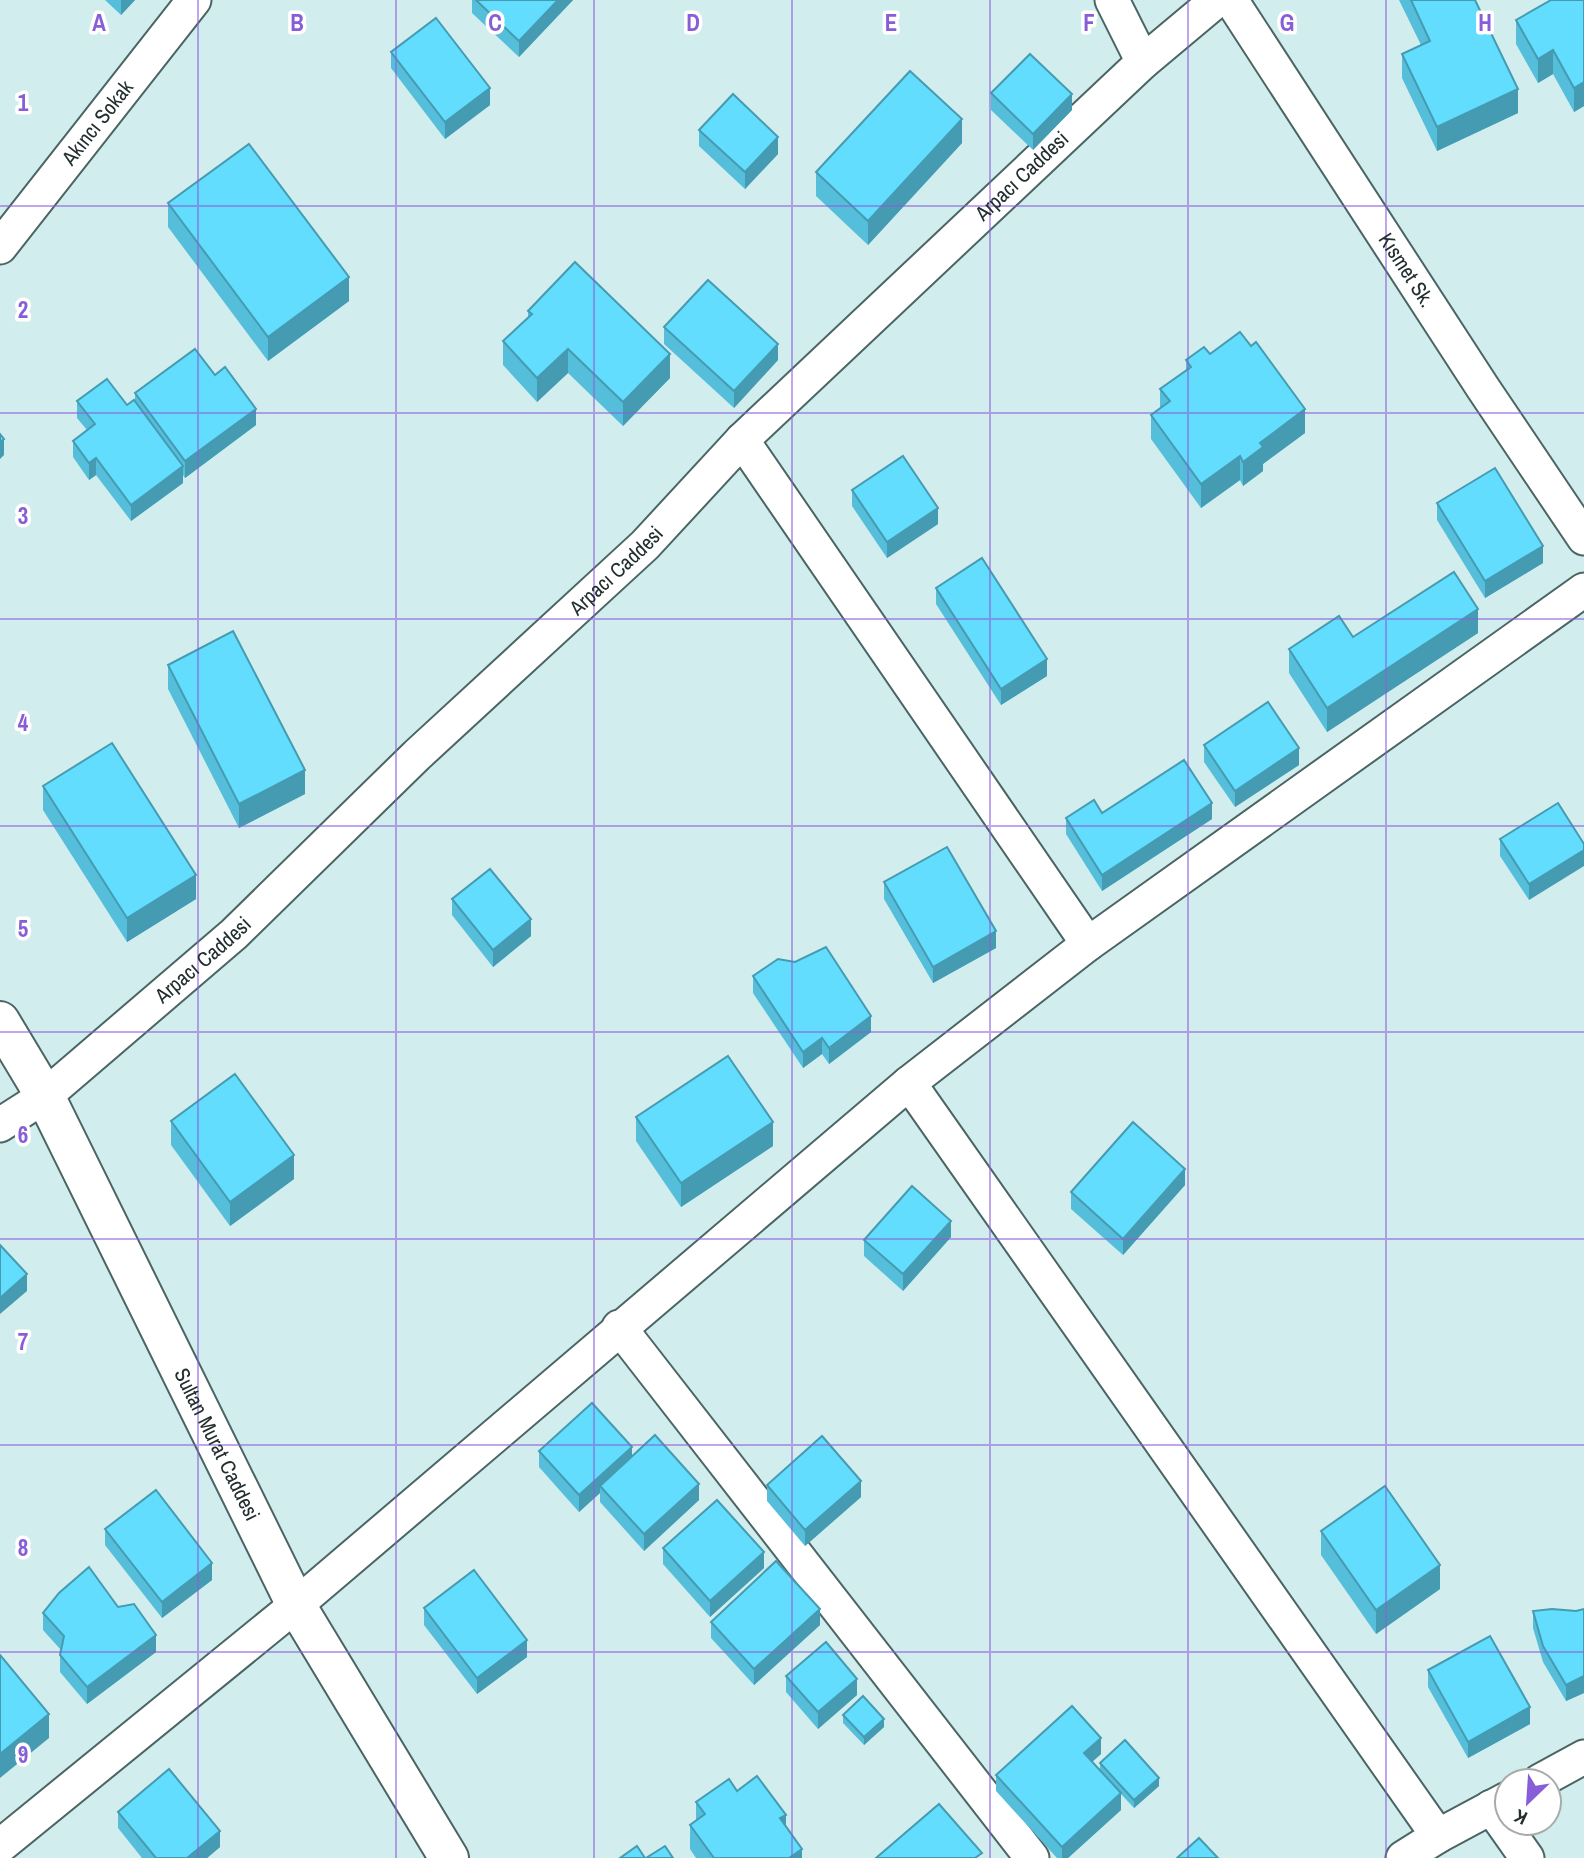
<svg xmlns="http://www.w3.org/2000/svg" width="1584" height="1858" viewBox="0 0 1584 1858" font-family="'Archivo Narrow',sans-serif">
	<rect width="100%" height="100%" fill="#d1eded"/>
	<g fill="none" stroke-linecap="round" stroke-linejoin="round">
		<g stroke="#4b6464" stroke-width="37">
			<g id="street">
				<path d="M1112 0 1143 62"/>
				<path id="s1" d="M1231 0 1483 388 1584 538"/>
				<path id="s2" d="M0 247 194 0"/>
				<path d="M742 440 1088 944 909 1083"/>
				<path d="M1088 944 1584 590"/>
				<path id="s3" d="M0 1125 45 1096 234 934 417 755 645 545 742 440 1143 62 1217 0"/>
				<path d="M619 1327 1032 1858"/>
				<path d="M1540 1781 1584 1757"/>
				<path d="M1491 1807 1527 1858"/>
				<path d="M1438 1836 1507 1799"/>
				<path d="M0 1846 296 1605 909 1083 1438 1836 1403 1858"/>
			</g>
		</g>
		<g stroke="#4b6464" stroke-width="42">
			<g id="secondary">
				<path id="s4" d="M0 1021 45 1096 296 1605 449 1858"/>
			</g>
		</g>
		<use href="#street" stroke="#fff" stroke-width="33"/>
		<use href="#secondary" stroke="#fff" stroke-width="38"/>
	</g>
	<g fill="#55beda">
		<path d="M105 0H135L121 15Z"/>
		<path d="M472 0H573L519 57 472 13Z"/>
		<path d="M1399 0H1475L1518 113 1437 151 1402 78V54L1421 45Z"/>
		<path d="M1584 0V106L1574 112 1553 74 1538 83 1516 44V20Z"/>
		<path d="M391 52 490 105 445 139 391 68Z"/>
		<path d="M991 93 1072 110 1033 150 991 110Z"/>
		<path d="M699 130 778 154 745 189 699 146Z"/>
		<path d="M962 143 868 245 816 196V172Z"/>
		<path d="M168 203 349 301 268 361 168 227Z"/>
		<path d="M528 311 670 378 623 426 568 373 537 402 503 365V341L528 318Z"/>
		<path d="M664 327 778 360 734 408 664 344Z"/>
		<path d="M1210 354 1305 433 1263 464V471L1243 486 1240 480 1201 508 1151 439V415L1160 408V389L1186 371V360Z"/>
		<path d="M215 375 256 425 185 478 183 475V483L131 521 96 475 89 480 73 457V441L87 430 77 418V401L127 405 135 401V393Z"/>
		<path d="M852 490 938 524 887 558 852 506Z"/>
		<path d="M1437 503 1543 563 1485 598 1437 520Z"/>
		<path d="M936 588 1047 676 1001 705 936 604Z"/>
		<path d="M1478 633 1327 732 1289 673V649L1353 637Z"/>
		<path d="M168 665 305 794 239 828 168 689Z"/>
		<path d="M1204 745 1299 765 1235 807 1204 762Z"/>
		<path d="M43 786 196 899 127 942 43 810Z"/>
		<path d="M1558 803 1529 900 1500 856V839Z"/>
		<path d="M1102 813 1212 819 1102 891 1066 834V818Z"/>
		<path d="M884 882 996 948 933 983 884 899Z"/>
		<path d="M452 899 531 936 493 967 452 915Z"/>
		<path d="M753 976 871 1032 829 1064 822 1054 803 1068 753 993Z"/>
		<path d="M636 1117 773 1146 681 1207 636 1141Z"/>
		<path d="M171 1121 294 1179 230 1226 171 1145Z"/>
		<path d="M1185 1185 1123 1255 1071 1209V1192Z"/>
		<path d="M951 1237 903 1291 864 1256V1240Z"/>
		<path d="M539 1451 632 1456 699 1500 644 1551 600 1502V1493L579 1512 539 1467Z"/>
		<path d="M767 1485 861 1497 805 1546 767 1501Z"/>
		<path d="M105 1529 212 1580 162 1618 105 1545Z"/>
		<path d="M1321 1531 1440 1589 1376 1634 1321 1555Z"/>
		<path d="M663 1548 764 1568 710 1617 663 1564Z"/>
		<path d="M118 1607 156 1652 87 1704 60 1672V1655L61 1650 43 1630V1613Z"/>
		<path d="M424 1608 527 1657 477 1694 424 1625Z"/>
		<path d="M1584 1609V1693L1566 1701 1543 1662 1533 1628V1611H1576Z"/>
		<path d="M711 1622 820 1625 754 1685 711 1638Z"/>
		<path d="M1428 1670 1530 1724 1468 1758 1428 1687Z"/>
		<path d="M786 1676 857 1695 818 1729 786 1692Z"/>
		<path d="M843 1715 884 1727 864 1745 843 1723Z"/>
		<path d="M1101 1754 1092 1762 1100 1770V1763L1159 1786 1134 1808 1121 1794V1810L1068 1858H1057L996 1791V1775Z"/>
		<path d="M737 1791 802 1858H696L690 1849V1825L696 1821V1802Z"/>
		<path d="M118 1812 220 1847 207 1858H142L118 1828Z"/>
	</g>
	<g fill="#459bb1">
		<path d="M121 0H135L121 15Z"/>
		<path d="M558 0H573L519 57V41Z"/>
		<path d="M1553 50V74L1538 83V59Z"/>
		<path d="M1584 82V106L1574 112V88Z"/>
		<path d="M490 88V105L445 139V122Z"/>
		<path d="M1518 89V113L1437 151V127Z"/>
		<path d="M1072 94V110L1033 150V134Z"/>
		<path d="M962 119V143L868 245V221Z"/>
		<path d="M778 137V154L745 189V172Z"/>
		<path d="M349 277V301L268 361V337Z"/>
		<path d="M778 344V360L734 408V391Z"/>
		<path d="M568 349V373L537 402V378Z"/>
		<path d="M670 354V378L623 426V402Z"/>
		<path d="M256 409V425L185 478V461Z"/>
		<path d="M1305 409V433L1263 464V471L1243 486V462L1260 443Z"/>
		<path d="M4 439V455L0 459V442Z"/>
		<path d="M1240 456V480L1201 508V484Z"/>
		<path d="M96 458V475L89 480V463Z"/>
		<path d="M183 466V483L131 521V505Z"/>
		<path d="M938 508V524L887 558V542Z"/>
		<path d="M1543 546V563L1485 598V581Z"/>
		<path d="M1478 609V633L1327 732V708Z"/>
		<path d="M1047 659V676L1001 705V689Z"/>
		<path d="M1299 748V765L1235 807V791Z"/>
		<path d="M305 770V794L239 828V804Z"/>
		<path d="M1212 803V819L1102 891V875Z"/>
		<path d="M1584 850V866L1529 900V884Z"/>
		<path d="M196 875V899L127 942V918Z"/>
		<path d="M531 919V936L493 967V950Z"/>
		<path d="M996 931V948L933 983V967Z"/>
		<path d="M871 1016V1032L829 1064V1048Z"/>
		<path d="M822 1038V1054L803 1068V1052Z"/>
		<path d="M773 1122V1146L681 1207V1183Z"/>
		<path d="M294 1155V1179L230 1226V1202Z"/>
		<path d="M1185 1169V1185L1123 1255V1239Z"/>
		<path d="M951 1221V1237L903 1291V1274Z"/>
		<path d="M27 1274V1291L0 1314V1298Z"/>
		<path d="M632 1447V1464L600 1486V1493L579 1512V1495Z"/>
		<path d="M861 1481V1497L805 1546V1530Z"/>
		<path d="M699 1484V1500L644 1551V1534Z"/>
		<path d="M764 1552V1568L710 1617V1601Z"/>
		<path d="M212 1563V1580L162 1618V1602Z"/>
		<path d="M1440 1565V1589L1376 1634V1610Z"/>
		<path d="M820 1609V1625L754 1685V1669Z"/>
		<path d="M156 1635V1652L87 1704V1687Z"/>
		<path d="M527 1640V1657L477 1694V1678Z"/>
		<path d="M1584 1676V1693L1566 1701V1685Z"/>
		<path d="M857 1679V1695L818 1729V1712Z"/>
		<path d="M1530 1707V1724L1468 1758V1742Z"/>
		<path d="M49 1714V1738L0 1778V1754Z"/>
		<path d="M884 1719V1727L864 1745V1737Z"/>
		<path d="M1101 1738V1754L1084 1769V1753Z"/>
		<path d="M1159 1778V1786L1134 1808V1800Z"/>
		<path d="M1121 1793V1810L1068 1858H1062V1847Z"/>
		<path d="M786 1815V1839L780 1818Z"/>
		<path d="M220 1831V1847L207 1858H187Z"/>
		<path d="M802 1849V1858H789Z"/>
	</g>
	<g fill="#63ddfd" stroke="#459bb1" stroke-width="2">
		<path d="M476 0H558L519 41Z"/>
		<path d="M1411 0H1475L1518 89 1437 127 1402 54 1430 41Z"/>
		<path d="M1551 0H1584V82L1574 88 1553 50 1538 59 1516 20Z"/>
		<path d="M436 18 490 88 445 122 391 52Z"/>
		<path d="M1030 54 1072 94 1033 134 991 93Z"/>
		<path d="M910 71 962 119 868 221 816 172Z"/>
		<path d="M733 94 778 137 745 172 699 130Z"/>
		<path d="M249 144 349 277 268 337 168 203Z"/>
		<path d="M575 262 670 354 623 402 568 349 537 378 503 341 532 314 528 311Z"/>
		<path d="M708 280 778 344 734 391 664 327Z"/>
		<path d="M1240 332 1251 346 1256 342 1305 409 1260 443 1263 447 1243 462 1240 456 1201 484 1151 415 1170 401 1160 389 1191 367 1186 360 1204 347 1210 354Z"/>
		<path d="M195 349 215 375 225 367 256 409 185 461 135 393Z"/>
		<path d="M107 379 127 405 134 400 183 466 131 505 96 458 89 463 73 441 95 424 77 401Z"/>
		<path d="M0 434 4 439 0 442Z"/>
		<path d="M903 456 938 508 887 542 852 490Z"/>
		<path d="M1495 468 1543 546 1485 581 1437 503Z"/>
		<path d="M982 558 1047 659 1001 689 936 588Z"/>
		<path d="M1454 572 1478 609 1327 708 1289 649 1339 616 1353 637Z"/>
		<path d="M233 631 305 770 239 804 168 665Z"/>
		<path d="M1268 702 1299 748 1235 791 1204 745Z"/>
		<path d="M112 743 196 875 127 918 43 786Z"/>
		<path d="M1184 760 1212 803 1102 875 1066 818 1094 800 1102 813Z"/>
		<path d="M1558 803 1584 844V850L1529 884 1500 839Z"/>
		<path d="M947 847 996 931 933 967 884 882Z"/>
		<path d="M490 869 531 919 493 950 452 899Z"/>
		<path d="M826 947 871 1016 829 1048 822 1038 803 1052 753 976 778 959 795 962Z"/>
		<path d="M728 1056 773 1122 681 1183 636 1117Z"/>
		<path d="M235 1074 294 1155 230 1202 171 1121Z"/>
		<path d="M1133 1122 1185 1169 1123 1239 1071 1192Z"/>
		<path d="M912 1186 951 1221 903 1274 864 1240Z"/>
		<path d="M0 1245 27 1274 0 1298Z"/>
		<path d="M592 1403 632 1447 579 1495 539 1451Z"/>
		<path d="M655 1435 699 1484 644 1534 600 1486Z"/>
		<path d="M822 1436 861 1481 805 1530 767 1485Z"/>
		<path d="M1385 1486 1440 1565 1376 1610 1321 1531Z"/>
		<path d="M156 1490 212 1563 162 1602 105 1529Z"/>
		<path d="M717 1500 764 1552 710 1601 663 1548Z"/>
		<path d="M776 1561 820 1609 754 1669 711 1622Z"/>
		<path d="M89 1567 118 1607 134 1604 156 1635 87 1687 60 1655 64 1636 43 1613 59 1593Z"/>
		<path d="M474 1570 527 1640 477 1678 424 1608Z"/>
		<path d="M1552 1609 1576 1611 1584 1609V1676L1566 1685 1543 1646 1533 1611Z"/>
		<path d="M1490 1636 1530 1707 1468 1742 1428 1670Z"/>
		<path d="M826 1642 857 1679 818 1712 786 1676Z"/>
		<path d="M0 1655 49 1714 0 1754Z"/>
		<path d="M863 1696 884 1719 864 1737 843 1715Z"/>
		<path d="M1072 1706 1101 1738 1084 1753 1121 1793 1062 1847 996 1775Z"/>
		<path d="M1125 1740 1159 1778 1134 1800 1100 1763Z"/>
		<path d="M169 1769 220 1831 187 1858H156L118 1812Z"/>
		<path d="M757 1776 786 1815 780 1818 802 1849 789 1858H714L690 1825 705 1814 696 1802 729 1779 737 1791Z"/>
		<path d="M939 1804 982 1853 975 1858H876Z"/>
		<path d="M1199 1838 1218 1858H1177Z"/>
		<path d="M637 1846 645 1858H620Z"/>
		<path d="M665 1846 673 1858H646Z"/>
	</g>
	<path fill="none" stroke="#885ed8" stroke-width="2" stroke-opacity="0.55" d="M198 0V1858M396 0V1858M594 0V1858M792 0V1858M990 0V1858M1188 0V1858M1386 0V1858M0 206H1584M0 413H1584M0 619H1584M0 826H1584M0 1032H1584M0 1239H1584M0 1445H1584M0 1652H1584"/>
	<g text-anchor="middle" stroke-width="7" stroke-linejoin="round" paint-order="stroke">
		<g font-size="21" fill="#232e2e" stroke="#fff">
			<text dy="7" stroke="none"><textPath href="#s2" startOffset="158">Akıncı Sokak</textPath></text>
			<text dy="7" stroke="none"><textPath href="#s3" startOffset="1396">Arpacı Caddesi</textPath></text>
			<text dy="7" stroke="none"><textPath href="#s1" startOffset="322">Kısmet Sk.</textPath></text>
			<text dy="7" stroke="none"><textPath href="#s3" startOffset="830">Arpacı Caddesi</textPath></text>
			<text dy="7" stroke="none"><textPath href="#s3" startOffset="262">Arpacı Caddesi</textPath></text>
			<text dy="7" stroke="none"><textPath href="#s4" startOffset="476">Sultan Murat Caddesi</textPath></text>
		</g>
	</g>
	<g font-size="23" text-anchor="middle" font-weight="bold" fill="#885ed8" stroke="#fff" stroke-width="7" stroke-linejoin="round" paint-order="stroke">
		<text x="99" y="31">A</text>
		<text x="297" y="31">B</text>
		<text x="495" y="31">C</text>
		<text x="693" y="31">D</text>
		<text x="891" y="31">E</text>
		<text x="1089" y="31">F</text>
		<text x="1287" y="31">G</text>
		<text x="1485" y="31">H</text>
		<text x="23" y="111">1</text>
		<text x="23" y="318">2</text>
		<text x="23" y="524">3</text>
		<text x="23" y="731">4</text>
		<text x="23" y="937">5</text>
		<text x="23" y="1143">6</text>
		<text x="23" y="1350">7</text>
		<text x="23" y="1556">8</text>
		<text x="23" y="1763">9</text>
	</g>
	<g transform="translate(1528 1802) rotate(205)"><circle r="33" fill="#ffffff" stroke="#a7abab" stroke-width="2"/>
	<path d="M0-5L12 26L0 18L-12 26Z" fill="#885ed8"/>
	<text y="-10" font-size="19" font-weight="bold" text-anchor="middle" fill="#232e2e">K</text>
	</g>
</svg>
